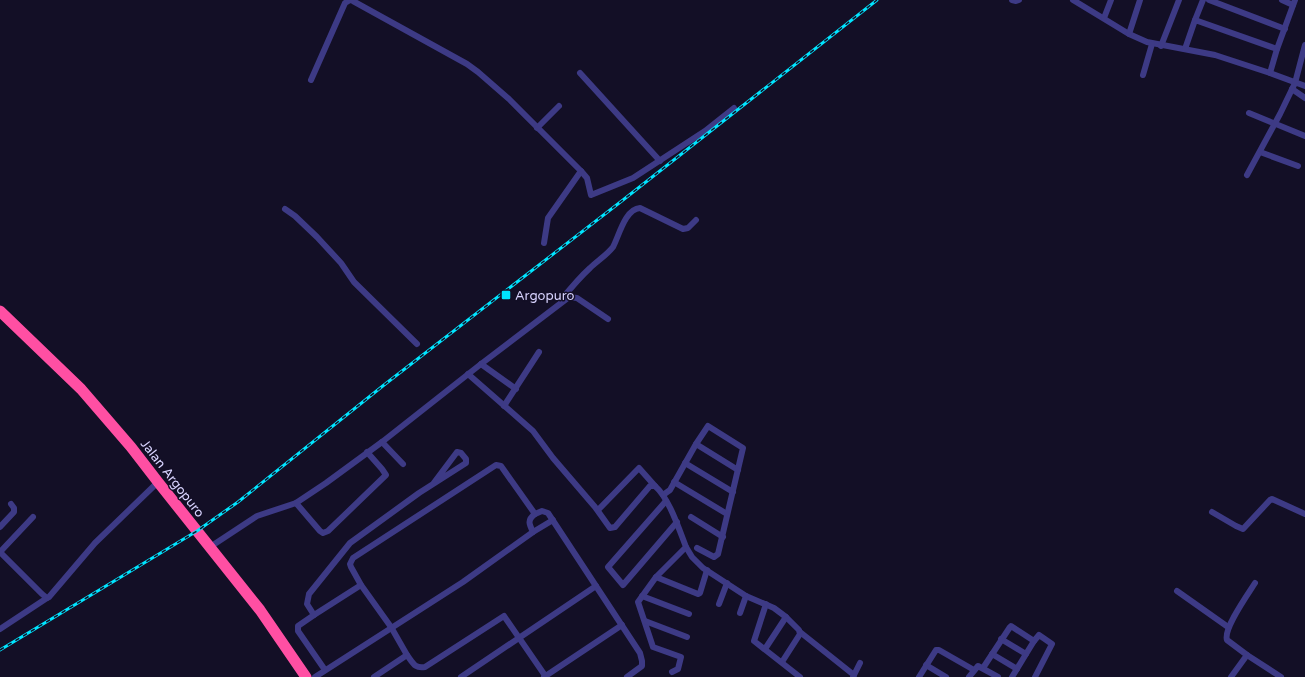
<svg xmlns="http://www.w3.org/2000/svg" width="1305" height="677" viewBox="0 0 1305 677" font-family="'Varela Round',sans-serif">
	<rect width="100%" height="100%" fill="#130f26"/>
	<g fill="none" stroke-linecap="round" stroke-linejoin="round">
		<g stroke="#3d3a85" stroke-width="6">
			<path d="M1012 0 1016 1 1019 0"/>
			<path d="M1073 0 1129 34 1147 42 1215 55 1270 73 1305 86"/>
			<path d="M1209 0 1285 29"/>
			<path d="M1282 0 1293 5"/>
			<path d="M1104 18 1111 0"/>
			<path d="M1195 20 1203 0"/>
			<path d="M1129 34 1140 0"/>
			<path d="M1161 46 1179 0"/>
			<path d="M1185 49 1195 20 1277 49"/>
			<path d="M580 73 660 161"/>
			<path d="M1270 73 1277 49 1295 0"/>
			<path d="M1143 75 1152 44"/>
			<path d="M311 80 345 3 350 0 353 1 467 64 478 72 509 99 581 171 587 178 591 195 633 178 705 131 734 108"/>
			<path d="M1292 89 1305 98"/>
			<path d="M1249 113 1305 136"/>
			<path d="M537 128 559 106"/>
			<path d="M1260 152 1298 166"/>
			<path d="M1247 175 1280 114 1295 83 1305 45"/>
			<path d="M285 209 295 216 317 237 341 263 354 282 417 344"/>
			<path d="M544 243 548 218 581 171"/>
			<path d="M561 300C570 289 579 278 590 268 597 261 607 255 613 247 619 236 625 209 640 208L683 229 688 228 696 220"/>
			<path d="M481 364 516 389"/>
			<path d="M468 374 533 431 553 458 595 507 610 528 615 527 650 486H655C669 498 679 529 686 547L656 577 638 602 653 647 681 657 678 669 672 672"/>
			<path d="M504 406 539 352"/>
			<path d="M382 442 403 464"/>
			<path d="M696 444 738 470"/>
			<path d="M685 463 733 492"/>
			<path d="M674 482 727 514"/>
			<path d="M663 495 670 490 696 444 708 426 743 448 718 554 714 557 697 548"/>
			<path d="M666 501 608 567 623 585 677 522"/>
			<path d="M296 503 320 531 323 533 328 531 386 475 382 469 367 452"/>
			<path d="M598 510 639 468 655 486"/>
			<path d="M1212 512 1236 526 1243 529 1270 500 1272 499 1305 514"/>
			<path d="M535 514 542 511 548 513 640 653 642 661V666L627 677"/>
			<path d="M691 517 723 537"/>
			<path d="M0 527 14 512V508L11 504"/>
			<path d="M210 547 257 516 296 503 326 483 382 442 481 364 569 297 577 298 608 319"/>
			<path d="M686 547 692 557 703 568 746 596 774 608 786 617 799 630 800 634 782 662"/>
			<path d="M0 552 42 594 47 598 49 597 95 543 158 482"/>
			<path d="M0 552 33 517"/>
			<path d="M656 577 698 594 700 593 707 570"/>
			<path d="M1255 583C1248 594 1223 629 1227 640L1247 655 1281 677"/>
			<path d="M1177 591 1228 627"/>
			<path d="M642 596 689 614"/>
			<path d="M719 604 727 583"/>
			<path d="M766 604 754 641 800 677"/>
			<path d="M740 613 746 596"/>
			<path d="M314 615 307 604 309 594 350 543 419 493 466 463V459L461 453 457 452 433 484"/>
			<path d="M645 621 687 637"/>
			<path d="M0 629 47 598"/>
			<path d="M800 632 854 675 853 677"/>
			<path d="M1001 639 1026 654 1012 677"/>
			<path d="M765 649 786 617"/>
			<path d="M992 654 1017 669"/>
			<path d="M1026 654 1034 641"/>
			<path d="M407 655 391 627 361 585 351 567 350 564 353 558 496 465 501 466 535 514C527 520 529 524 533 532"/>
			<path d="M926 665 946 677"/>
			<path d="M983 668 1010 627 1011 626 1034 641 1039 635 1052 644 1035 677"/>
			<path d="M325 670 298 631V626L314 615 361 585"/>
			<path d="M854 675 860 663"/>
			<path d="M315 677 463 582 533 532 553 520"/>
			<path d="M374 677 407 655C413 663 415 669 425 667L504 616 546 677"/>
			<path d="M461 677 596 586"/>
			<path d="M544 677 622 625"/>
			<path d="M919 677 936 650H939L974 670"/>
			<path d="M969 677 978 666 998 677"/>
			<path d="M1231 677 1247 655"/>
		</g>
		<path stroke="#ff4fa3" stroke-width="11" d="M0 311 81 389 131 447 158 482 260 610 306 677"/>
		<g stroke="#00e5ff" stroke-width="3">
			<path id="rail" d="M0 650 197 531 238 502 384 385 623 200 877 0"/>
		</g>
		<use href="#rail" stroke="#130f26" stroke-width="1.5" stroke-dasharray="4.5" stroke-linecap="butt"/>
	</g>
	<rect fill="#00e5ff" stroke="#130f26" stroke-width="1.5" x="501" y="290" width="10" height="10" rx="2"/>
	<g text-anchor="middle" stroke-width="3" stroke-linejoin="round" paint-order="stroke">
		<g font-size="13" fill="#d9d4ff" stroke="#130f26" text-anchor="start">
			<text x="515" y="300">Argopuro</text>
		</g>
		<g font-size="13" fill="#d9d4ff" stroke="#130f26">
			<text transform="translate(173 478) rotate(52)" y="5">Jalan Argopuro</text>
		</g>
	</g>
</svg>
